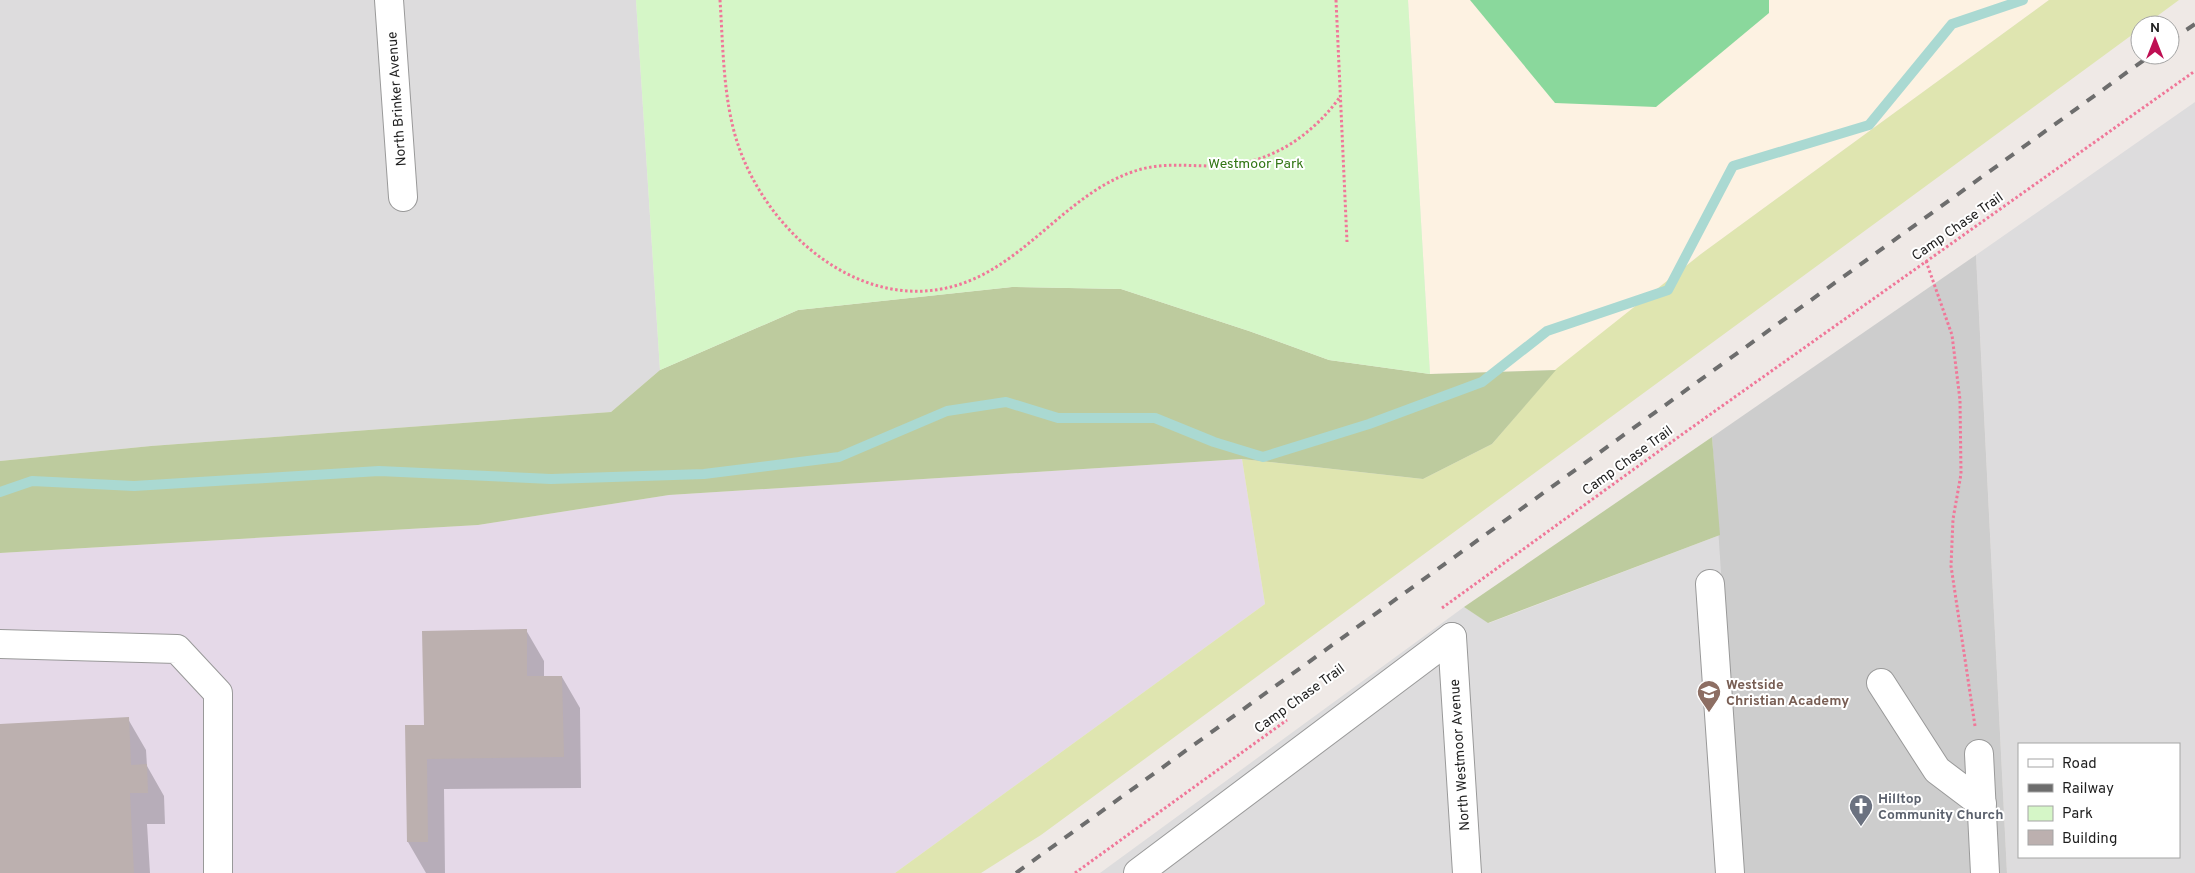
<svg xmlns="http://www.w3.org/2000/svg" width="2195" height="873" viewBox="0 0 2195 873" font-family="Overpass,sans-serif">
	<rect width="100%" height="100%" fill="#efe9e6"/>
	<g fill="#dddcdd" fill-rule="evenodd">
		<path d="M0 0H636L660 370 611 412 151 446 0 461Z"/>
		<path d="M2195 102V873H2007L1976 255ZM2019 744H2179V857H2019Z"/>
		<path d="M1720 535 1741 873H1100L1464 607 1489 623Z"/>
	</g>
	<path fill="#e5d9e8" d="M1242 459 1265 604 895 873H0V553L478 525 669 495Z"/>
	<path fill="#fdf2e2" d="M1408 0H2049L1701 254 1556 370 1430 374Z"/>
	<path fill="#cdcdcd" d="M1976 255 2007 873H1741L1712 437Z"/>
	<path fill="#dfe5b0" d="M2049 0H2179L2145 25H2140V29L1041 835 981 873H895L1265 604 1242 459 1423 479 1492 444 1556 369 1701 254Z"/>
	<g fill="#bdcb9e">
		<path d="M1012 287 1121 289 1249 331 1329 360 1430 374 1556 370 1492 444 1423 479 1242 459 669 495 478 525 0 553V461L151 446 611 412 660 370 798 310Z"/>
		<path d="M1712 437 1720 535 1488 623 1464 607Z"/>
	</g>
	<path fill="#d5f6c7" d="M636 0H1408L1430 374 1329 360 1249 331 1121 289 1012 287 798 310 660 370Z"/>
	<path fill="#8ad89c" d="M1470 0H1769V13L1656 107 1555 103Z"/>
	<g fill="#0003">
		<path d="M526 630 544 661V677H562L580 708 581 788 444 789 445 873H426L408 842 425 727Z"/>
		<path d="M128 719 146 750 147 766 164 796 165 824H147L150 873H0V725Z"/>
	</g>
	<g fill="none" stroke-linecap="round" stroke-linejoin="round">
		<path stroke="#aad9d2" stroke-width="10" d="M0 492 32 481 134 486 379 471 551 479 704 474 839 457 947 411 1006 402 1058 418H1155L1214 442 1263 457 1369 424 1482 382 1547 331 1668 290 1733 166 1869 125 1952 24 2023 0"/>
	</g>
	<g fill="#bcb0af">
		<path d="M527 629V676H562L564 757 427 759 428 842H407L405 725H424L422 631Z"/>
		<path d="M129 717 131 765 147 764 148 793H130L134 873H0V724Z"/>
	</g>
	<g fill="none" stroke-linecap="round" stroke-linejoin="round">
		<g stroke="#999" stroke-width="30">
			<g id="minor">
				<path d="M389 0 403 197"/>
				<path d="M1710 584 1730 873"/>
				<path d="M1452 637 1467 873"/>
				<path d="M0 644 177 649 218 693V873"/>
				<path d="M1881 683 1937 770 1982 804"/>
				<path d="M1979 754 1985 873"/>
				<path d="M1138 873 1452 637"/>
			</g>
		</g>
		<g stroke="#f07799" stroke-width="3" stroke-dasharray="2.5 2.5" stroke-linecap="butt">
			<path d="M720 0C723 45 723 92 735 135 764 237 877 331 984 274 1037 246 1075 192 1132 172 1159 162 1186 166 1214 166 1267 166 1310 138 1340 97"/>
			<path d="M1336 0 1347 242"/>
			<path d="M1926 261 1952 335 1960 400 1961 474 1953 519 1951 566 1975 726"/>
			<path d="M1442 608 1684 433 2195 71"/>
			<path d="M1075 873 1287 720"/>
		</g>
		<use href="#minor" stroke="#fff" stroke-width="28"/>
		<g stroke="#6d6d6d" stroke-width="4" stroke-dasharray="10 10" stroke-linecap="butt">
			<path d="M2170 41 2195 24"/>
			<path d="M1016 873 2151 55"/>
		</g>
	</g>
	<defs>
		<g id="school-pin" transform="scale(1.25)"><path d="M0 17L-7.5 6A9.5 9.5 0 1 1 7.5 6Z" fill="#8d6e63" stroke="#fff"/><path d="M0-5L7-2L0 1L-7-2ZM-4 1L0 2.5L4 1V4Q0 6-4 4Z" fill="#fff"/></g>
		<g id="church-pin" transform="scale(1.25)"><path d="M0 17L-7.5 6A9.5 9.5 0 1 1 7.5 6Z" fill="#6b7280" stroke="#fff"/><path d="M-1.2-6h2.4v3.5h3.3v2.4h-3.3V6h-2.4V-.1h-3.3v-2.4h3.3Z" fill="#fff"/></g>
	</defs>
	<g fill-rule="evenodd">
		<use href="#school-pin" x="1709" y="692"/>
		<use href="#church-pin" x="1861" y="806"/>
	</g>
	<g text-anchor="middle" stroke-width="4" stroke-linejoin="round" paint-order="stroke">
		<g font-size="14" fill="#1f1f1f" stroke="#fff">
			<text transform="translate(396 99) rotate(-94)" y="5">North Brinker Avenue</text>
			<text transform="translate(1957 226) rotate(-35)" y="5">Camp Chase Trail</text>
			<text transform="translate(1627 460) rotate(-36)" y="5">Camp Chase Trail</text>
			<text transform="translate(1299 698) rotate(-36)" y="5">Camp Chase Trail</text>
			<text transform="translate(1459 755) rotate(-94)" y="5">North Westmoor Avenue</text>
		</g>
		<g font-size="14" fill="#327614" stroke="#fff">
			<text x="1256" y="168">Westmoor Park</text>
		</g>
		<g font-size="14" font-weight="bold" fill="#785e54" stroke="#fff" text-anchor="start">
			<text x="1726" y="689">Westside<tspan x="1726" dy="16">Christian Academy</tspan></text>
		</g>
		<g font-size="14" font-weight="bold" fill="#5b616d" stroke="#fff" text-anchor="start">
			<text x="1878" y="803">Hilltop<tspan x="1878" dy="16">Community Church</tspan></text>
		</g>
	</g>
	<rect x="2018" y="743" width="162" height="115" fill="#ffffff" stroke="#a5a5a5"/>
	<rect x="2028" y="759" width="25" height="8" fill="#ffffff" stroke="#a5a5a5"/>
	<text x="2062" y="768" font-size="15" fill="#1f1f1f">Road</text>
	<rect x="2028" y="784" width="25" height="8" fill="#6d6d6d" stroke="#a5a5a5"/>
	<text x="2062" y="793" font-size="15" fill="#1f1f1f">Railway</text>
	<rect x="2028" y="806" width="25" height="15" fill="#d5f6c7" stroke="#a5a5a5"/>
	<text x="2062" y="818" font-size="15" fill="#1f1f1f">Park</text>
	<rect x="2028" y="830" width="25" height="15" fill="#bcb0af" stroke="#a5a5a5"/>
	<text x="2062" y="843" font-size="15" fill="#1f1f1f">Building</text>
	<g transform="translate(2155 40)"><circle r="24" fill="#ffffff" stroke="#a5a5a5"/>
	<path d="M0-4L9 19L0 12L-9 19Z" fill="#bf0f53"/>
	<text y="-8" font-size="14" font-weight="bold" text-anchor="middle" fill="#1f1f1f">N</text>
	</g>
</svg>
